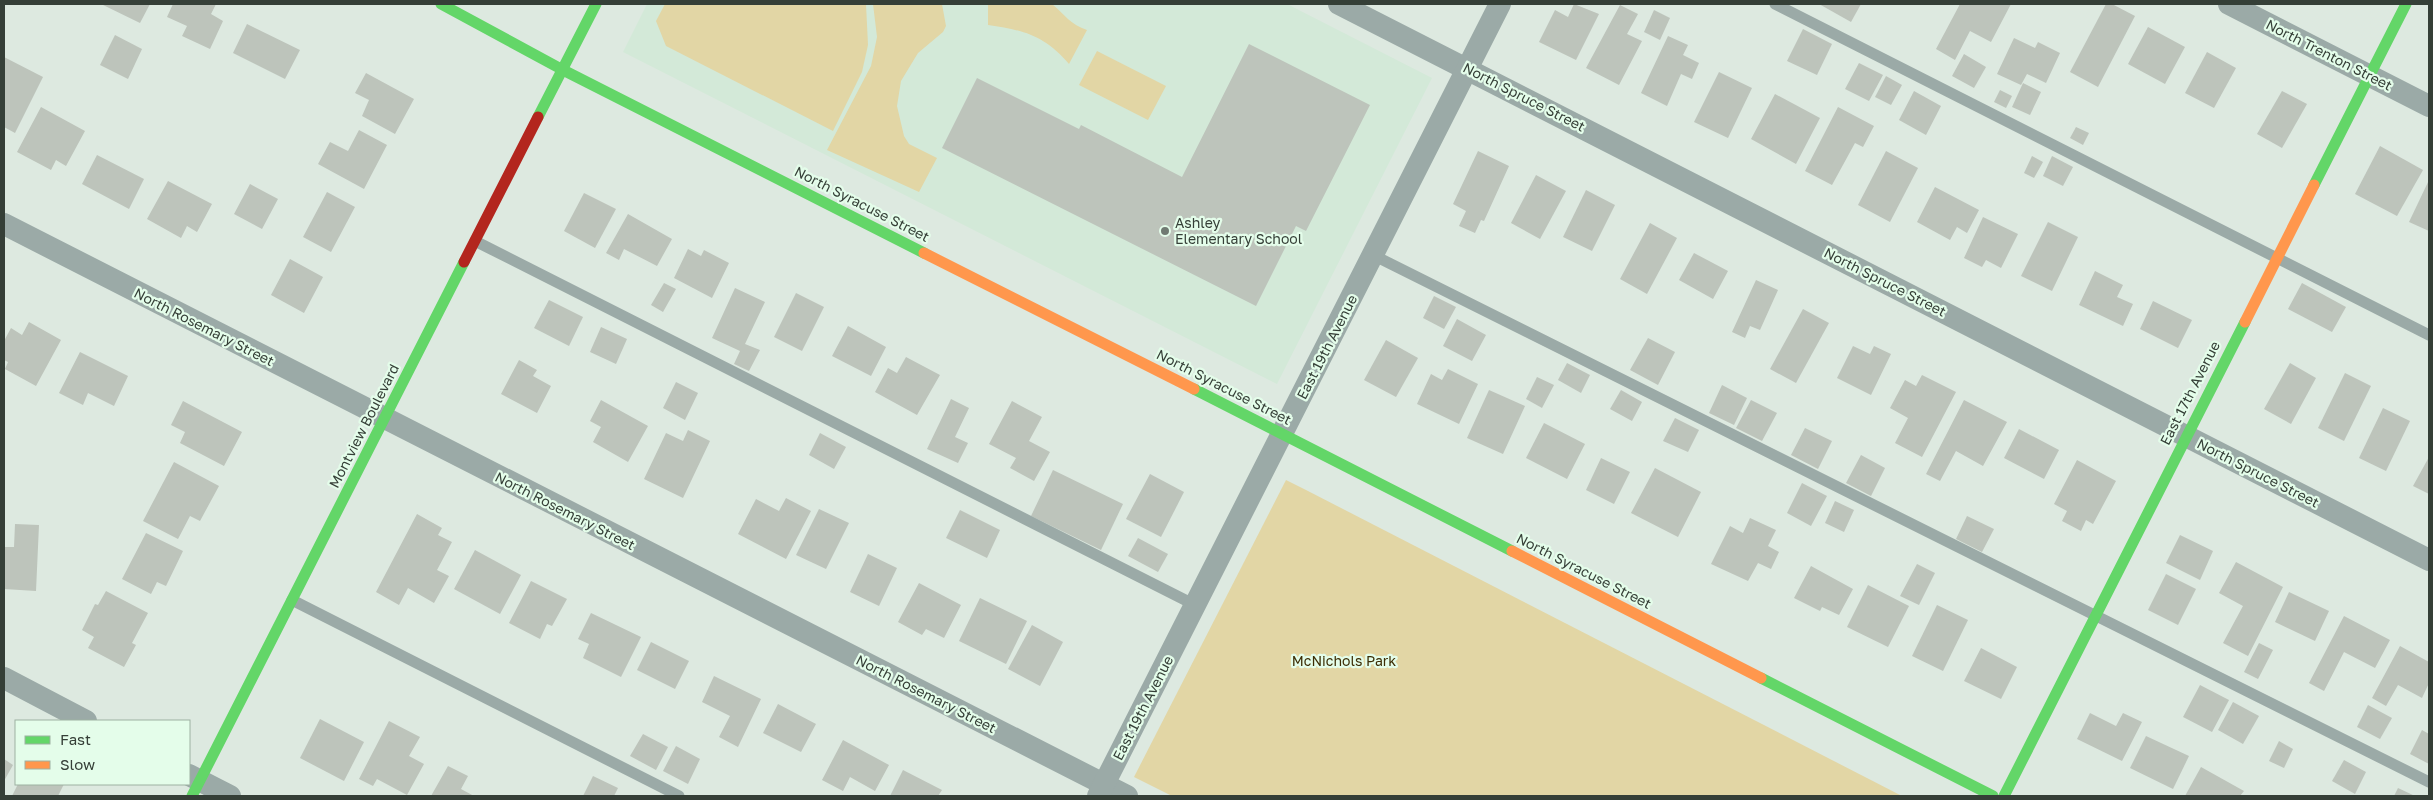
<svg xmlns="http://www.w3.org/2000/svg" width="2433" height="800" viewBox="0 0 2433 800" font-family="'Golos Text',sans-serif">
	<rect width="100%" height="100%" fill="#dde9e0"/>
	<path fill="#d3e9d8" d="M647 4H1287L1432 78 1277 384 623 52Z"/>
	<g fill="#e2d6a5">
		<path d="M665 4H866L868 45 862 72 833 131 666 46 656 21Z"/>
		<path d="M873 4H942L946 26 943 32 918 53 901 81 897 106 904 136 909 144 937 158 919 192 827 150 871 66 877 37Z"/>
		<path d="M988 4H1052C1064 14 1071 25 1087 30L1069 64C1045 36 1024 30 988 25Z"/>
		<path d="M1097 51 1166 86 1148 120 1079 85Z"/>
		<path d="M1286 480 1306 490 1902 796H1172L1134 777Z"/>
	</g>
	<g fill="#bdc4bb">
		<path d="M101 4H150L140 23Z"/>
		<path d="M173 4H216L211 14 223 21 210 49 182 36 187 26 167 17Z"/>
		<path d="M1574 4 1599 14 1576 60 1539 42 1555 10 1568 17Z"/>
		<path d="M1819 4H1861L1851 22Z"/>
		<path d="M1960 4H2011L1991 42 1970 31 1955 60 1936 49Z"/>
		<path d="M2106 4H2112L2135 16 2098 87 2070 72Z"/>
		<path d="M1620 5 1638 14 1627 34 1642 41 1619 85 1586 68Z"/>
		<path d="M1654 10 1670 18 1660 40 1644 32Z"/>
		<path d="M247 24 300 50 285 79 233 53Z"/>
		<path d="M2148 27 2185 47 2165 84 2128 64Z"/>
		<path d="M1803 29 1832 44 1817 75 1787 61Z"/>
		<path d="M115 35 142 49 128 79 100 65Z"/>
		<path d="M1668 36 1688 45 1683 55 1699 63 1692 79 1681 74 1667 106 1641 93Z"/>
		<path d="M2014 38 2035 48 2038 42 2060 53 2046 83 2027 74 2021 85 1997 74Z"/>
		<path d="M1249 44 1370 105 1306 231 1296 226 1256 306 942 148 977 78 1079 129 1081 125 1182 177Z"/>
		<path d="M2207 52 2236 68 2214 108 2185 93Z"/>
		<path d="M1964 54 1986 67 1974 88 1952 76Z"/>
		<path d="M4 57 43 77 15 133 4 127Z"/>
		<path d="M1859 63 1883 75 1869 101 1845 89Z"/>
		<path d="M1719 72 1752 88 1728 138 1694 122Z"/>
		<path d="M366 73 414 99 395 134 362 116 369 100 355 93Z"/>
		<path d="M1886 76 1902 85 1891 105 1875 97Z"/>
		<path d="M2023 83 2041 92 2030 115 2012 107Z"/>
		<path d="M2000 90 2012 96 2006 108 1994 102Z"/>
		<path d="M1914 91 1941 106 1926 135 1899 120Z"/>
		<path d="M2282 91 2307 104 2282 148 2257 134Z"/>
		<path d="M1775 94 1820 118 1796 164 1751 139Z"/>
		<path d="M41 107 85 131 66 166 56 160 51 170 17 152Z"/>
		<path d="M1838 107 1874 126 1863 147 1855 143 1832 185 1805 171Z"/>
		<path d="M2076 127 2089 133 2083 145 2070 138Z"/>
		<path d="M359 130 387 145 364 189 318 164 330 142 348 151Z"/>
		<path d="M2380 146 2423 170 2397 216 2355 194Z"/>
		<path d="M1478 151 1509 166 1484 221 1481 220 1475 233 1459 226 1466 211 1453 204Z"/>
		<path d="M1886 151 1918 168 1890 222 1858 205Z"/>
		<path d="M97 155 144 179 129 209 82 184Z"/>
		<path d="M2032 156 2043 162 2034 178 2024 173Z"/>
		<path d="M2052 156 2073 167 2063 186 2043 176Z"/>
		<path d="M1536 175 1566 191 1540 239 1511 223Z"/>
		<path d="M2429 180V231L2409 222Z"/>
		<path d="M168 181 212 204 197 232 187 226 181 238 147 219Z"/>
		<path d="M250 184 278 199 262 229 234 214Z"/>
		<path d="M1935 187 1979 210 1967 233 1957 227 1950 240 1917 222Z"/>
		<path d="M1586 190 1615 205 1592 251 1563 237Z"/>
		<path d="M327 192 355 207 331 252 303 237Z"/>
		<path d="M584 193 616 209 595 248 564 231Z"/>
		<path d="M628 214 672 239 657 266 624 249 619 260 606 253Z"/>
		<path d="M1983 217 2018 234 2001 268 1986 260 1982 267 1964 258Z"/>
		<path d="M2048 222 2078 237 2052 291 2021 276Z"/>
		<path d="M1650 223 1677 238 1647 294 1620 279Z"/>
		<path d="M688 249 701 256 704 250 729 263 712 298 674 278Z"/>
		<path d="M1694 253 1728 271 1713 299 1679 280Z"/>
		<path d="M290 259 323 277 304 313 271 295Z"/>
		<path d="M2095 271 2123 285 2117 297 2133 304 2123 326 2079 305Z"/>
		<path d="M1756 280 1778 290 1760 330 1750 326 1745 338 1732 332Z"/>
		<path d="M664 283 676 289 663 312 651 305Z"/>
		<path d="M2302 283 2346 307 2332 332 2288 309Z"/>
		<path d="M735 288 765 302 745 344 760 350 749 371 734 364 740 351 712 338Z"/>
		<path d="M796 293 824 307 802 351 774 337Z"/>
		<path d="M1434 296 1456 307 1444 329 1423 318Z"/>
		<path d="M549 300 583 317 569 346 534 328Z"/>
		<path d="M2153 301 2192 320 2178 348 2140 329Z"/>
		<path d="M1803 309 1829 323 1796 383 1770 369Z"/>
		<path d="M1457 319 1486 335 1472 361 1443 346Z"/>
		<path d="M29 322 61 340 36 386 5 369 8 362 4 360V341L11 328 22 335Z"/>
		<path d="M848 326 886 347 871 376 832 356Z"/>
		<path d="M601 327 627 339 616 364 590 352Z"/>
		<path d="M1648 338 1675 352 1658 385 1630 370Z"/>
		<path d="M1386 340 1418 358 1396 397 1364 380Z"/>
		<path d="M1853 346 1870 354 1874 346 1891 354 1871 395 1837 378Z"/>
		<path d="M80 352 128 376 114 406 88 393 83 405 59 393Z"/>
		<path d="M906 357 940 375 917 415 875 392 888 368 897 373Z"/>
		<path d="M519 360 537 370 533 376 551 386 537 413 501 394Z"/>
		<path d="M1567 363 1590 375 1581 393 1558 380Z"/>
		<path d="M2290 363 2316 378 2291 424 2264 409Z"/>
		<path d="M1448 369 1478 384 1459 424 1417 404 1431 374 1442 380Z"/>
		<path d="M2345 373 2371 386 2344 441 2318 428Z"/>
		<path d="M1922 375 1956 392 1922 457 1895 443 1908 418 1890 408 1905 380 1916 386Z"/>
		<path d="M1537 377 1554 385 1542 408 1526 399Z"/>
		<path d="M676 382 698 393 685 420 663 408Z"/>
		<path d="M1722 385 1747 398 1734 425 1709 413Z"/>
		<path d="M1489 390 1525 406 1503 454 1467 438Z"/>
		<path d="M1621 390 1642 402 1632 421 1610 409Z"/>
		<path d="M951 399 969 408 955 437 968 443 958 463 927 449Z"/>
		<path d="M601 400 648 426 628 462 593 442 601 427 590 421Z"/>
		<path d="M1751 400 1777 413 1762 441 1736 428Z"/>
		<path d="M1964 400 2007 422 1983 466 1956 451 1940 481 1926 474Z"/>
		<path d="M183 401 242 432 224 466 180 443 185 432 171 425Z"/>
		<path d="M1012 401 1042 417 1029 441 1050 452 1034 481 1010 468 1016 458 989 444Z"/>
		<path d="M2383 408 2410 421 2386 471 2359 458Z"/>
		<path d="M1675 418 1699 430 1688 452 1663 441Z"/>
		<path d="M1544 423 1585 444 1567 479 1526 458Z"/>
		<path d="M1805 428 1832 441 1818 469 1791 455Z"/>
		<path d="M2019 429 2059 450 2044 479 2004 458Z"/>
		<path d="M688 430 710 441 683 498 644 479 666 433 683 441Z"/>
		<path d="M820 433 846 447 834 469 809 455Z"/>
		<path d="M1861 455 1885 468 1871 496 1846 483Z"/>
		<path d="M2429 457V494L2413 486Z"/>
		<path d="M1601 458 1630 472 1614 504 1586 490Z"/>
		<path d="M2077 460 2116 481 2093 524 2086 520 2081 531 2062 521 2067 511 2054 504Z"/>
		<path d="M174 462 219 486 200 521 190 516 178 539 143 521Z"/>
		<path d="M1655 468 1701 492 1678 537 1631 513Z"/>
		<path d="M1053 470 1123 504 1101 550 1031 516Z"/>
		<path d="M1150 474 1184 492 1161 537 1126 519Z"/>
		<path d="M1802 483 1827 496 1811 526 1787 513Z"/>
		<path d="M786 498 811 511 786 559 738 534 756 499 779 511Z"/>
		<path d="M1835 501 1854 510 1844 532 1825 523Z"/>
		<path d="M819 509 849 523 826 569 796 555Z"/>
		<path d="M960 510 1000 530 987 558 946 538Z"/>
		<path d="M417 514 442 528 438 535 452 542 437 570 449 576 434 603 408 588 399 605 376 592Z"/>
		<path d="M1967 516 1994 529 1982 552 1956 539Z"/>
		<path d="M1750 518 1776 530 1768 546 1779 552 1771 569 1758 563 1748 581 1711 564 1730 526 1743 533Z"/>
		<path d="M15 524 39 525 36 591 4 589V547H14Z"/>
		<path d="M146 533 183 551 166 586 157 582 151 594 122 579Z"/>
		<path d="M2180 535 2213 551 2200 580 2166 563Z"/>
		<path d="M1138 538 1168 554 1158 572 1128 556Z"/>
		<path d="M475 550 521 575 500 614 454 589Z"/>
		<path d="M868 554 897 568 879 606 850 592Z"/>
		<path d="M2236 562 2283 587 2248 656 2223 643 2243 606 2219 593Z"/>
		<path d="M1917 564 1935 573 1919 605 1900 596Z"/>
		<path d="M1811 566 1853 589 1839 615 1822 607 1820 611 1794 598Z"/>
		<path d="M2166 574 2196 589 2178 625 2148 610Z"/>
		<path d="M531 581 567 599 552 626 547 624 540 639 509 623Z"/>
		<path d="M919 583 961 605 944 638 926 629 922 635 898 622Z"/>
		<path d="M1868 585 1909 606 1888 647 1847 627Z"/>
		<path d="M106 591 148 613 132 643 136 645 124 667 88 648 94 637 82 630 95 604 98 605Z"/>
		<path d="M2289 592 2329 611 2315 641 2275 622Z"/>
		<path d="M980 598 1027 621 1006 664 959 641Z"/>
		<path d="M1937 605 1968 620 1943 671 1912 656Z"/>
		<path d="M591 613 641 637 621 677 583 658 589 644 578 639Z"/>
		<path d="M2344 616 2390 640 2375 668 2344 652 2324 691 2309 683Z"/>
		<path d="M1032 625 1063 642 1040 686 1008 669Z"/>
		<path d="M651 642 689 661 675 689 637 670Z"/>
		<path d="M2259 643 2273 650 2258 679 2244 672Z"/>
		<path d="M2400 646 2429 662V683L2422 698 2398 685 2386 706 2372 698Z"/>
		<path d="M1981 648 2017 667 2001 699 1964 681Z"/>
		<path d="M714 676 761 699 738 747 719 737 730 716 702 702Z"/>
		<path d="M2200 685 2229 700 2212 732 2183 717Z"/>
		<path d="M2233 702 2259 716 2243 744 2218 730Z"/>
		<path d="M778 704 816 724 801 752 763 733Z"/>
		<path d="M2368 705 2392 718 2380 739 2357 727Z"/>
		<path d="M2090 713 2116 726 2123 713 2142 722 2122 761 2077 739Z"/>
		<path d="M320 719 364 742 344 781 300 758Z"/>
		<path d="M389 721 420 737 409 756 424 764 407 795 377 779 373 786 359 779Z"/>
		<path d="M2422 730 2429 734V764L2410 754Z"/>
		<path d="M643 734 668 747 656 770 630 756Z"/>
		<path d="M2146 736 2189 756 2173 789 2130 768Z"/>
		<path d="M843 740 889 765 875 791 850 777 843 791 822 780Z"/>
		<path d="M2279 741 2293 749 2284 768 2269 761Z"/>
		<path d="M676 746 700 759 688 784 663 771Z"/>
		<path d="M4 759 13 765 4 781Z"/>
		<path d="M2344 760 2366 772 2355 794 2332 781Z"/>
		<path d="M448 766 468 776 461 789 474 796H431Z"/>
		<path d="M2201 767 2244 791 2240 796H2185Z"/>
		<path d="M903 770 942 790 938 796H890Z"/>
		<path d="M593 776 618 788 614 796H583Z"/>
		<path d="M18 784H64L58 796H12Z"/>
		<path d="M2398 788 2415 796H2394Z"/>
	</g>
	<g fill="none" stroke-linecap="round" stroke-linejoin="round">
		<g stroke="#9baaa7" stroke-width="11">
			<path d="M1775 4 2429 335"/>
			<path d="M475 241 1195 605"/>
			<path d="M1373 255 2429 782"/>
			<path d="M292 600 679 796"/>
		</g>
		<g stroke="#9baaa7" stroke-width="22">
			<path d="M1339 4 2429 560"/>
			<path d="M2229 4 2429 106"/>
			<path d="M4 224 1127 796"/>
			<path d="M4 678 86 721"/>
			<path d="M189 775 230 796"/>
			<path d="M1098 796 1500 4"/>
		</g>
		<g stroke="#63d668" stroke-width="11">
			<path d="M441 4 563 70 924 253"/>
			<path d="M538 117 596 4"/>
			<path d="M2314 185 2406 4"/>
			<path d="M1194 389 1512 551"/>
			<path d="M1761 678 1993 796"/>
			<path d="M192 796 464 262"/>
			<path d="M2004 796 2245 322"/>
		</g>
		<g stroke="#ff974d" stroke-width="11">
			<path d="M924 253 1194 389"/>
			<path d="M2245 322 2314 185"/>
			<path d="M1512 551 1761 678"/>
		</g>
		<path stroke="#b3261e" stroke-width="11" d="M464 262 538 117"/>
	</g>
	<circle fill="#707a72" stroke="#e4fdea" stroke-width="2" cx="1165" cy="231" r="5"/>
	<g text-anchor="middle" stroke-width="4.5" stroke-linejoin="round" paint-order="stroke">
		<g font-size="14" fill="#353f37" stroke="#e4fdea">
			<text transform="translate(2329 55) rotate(27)" y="5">North Trenton Street</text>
			<text transform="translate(1524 97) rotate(27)" y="5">North Spruce Street</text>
			<text transform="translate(862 204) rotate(27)" y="5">North Syracuse Street</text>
			<text transform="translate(1885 282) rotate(27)" y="5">North Spruce Street</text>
			<text transform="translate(204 327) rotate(27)" y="5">North Rosemary Street</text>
			<text transform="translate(1327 347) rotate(-63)" y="5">East 19th Avenue</text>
			<text transform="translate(1224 387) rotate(27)" y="5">North Syracuse Street</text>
			<text transform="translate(2190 393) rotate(-63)" y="5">East 17th Avenue</text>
			<text transform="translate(364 426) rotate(-63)" y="5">Montview Boulevard</text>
			<text transform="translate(2258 473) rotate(27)" y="5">North Spruce Street</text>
			<text transform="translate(565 511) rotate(27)" y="5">North Rosemary Street</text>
			<text transform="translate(1584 571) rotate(27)" y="5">North Syracuse Street</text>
			<text transform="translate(926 694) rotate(27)" y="5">North Rosemary Street</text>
			<text transform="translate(1143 708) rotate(-63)" y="5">East 19th Avenue</text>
		</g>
		<g font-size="14" fill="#353f37" stroke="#e4fdea" text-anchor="start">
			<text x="1175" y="228">Ashley<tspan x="1175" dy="16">Elementary School</tspan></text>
		</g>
		<g font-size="14" fill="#3c2d04" stroke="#e4fdea">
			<text x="1344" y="666">McNichols Park</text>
		</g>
	</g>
	<rect width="2433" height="800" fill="none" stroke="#353f37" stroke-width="10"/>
	<rect x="15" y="720" width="175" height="65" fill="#e4fdea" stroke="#9eb1a2"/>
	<rect x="25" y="736" width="25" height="8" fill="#63d668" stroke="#9eb1a2"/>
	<text x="60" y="745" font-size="15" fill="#353f37">Fast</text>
	<rect x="25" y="761" width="25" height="8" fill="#ff974d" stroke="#9eb1a2"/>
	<text x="60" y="770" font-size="15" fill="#353f37">Slow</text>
</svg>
